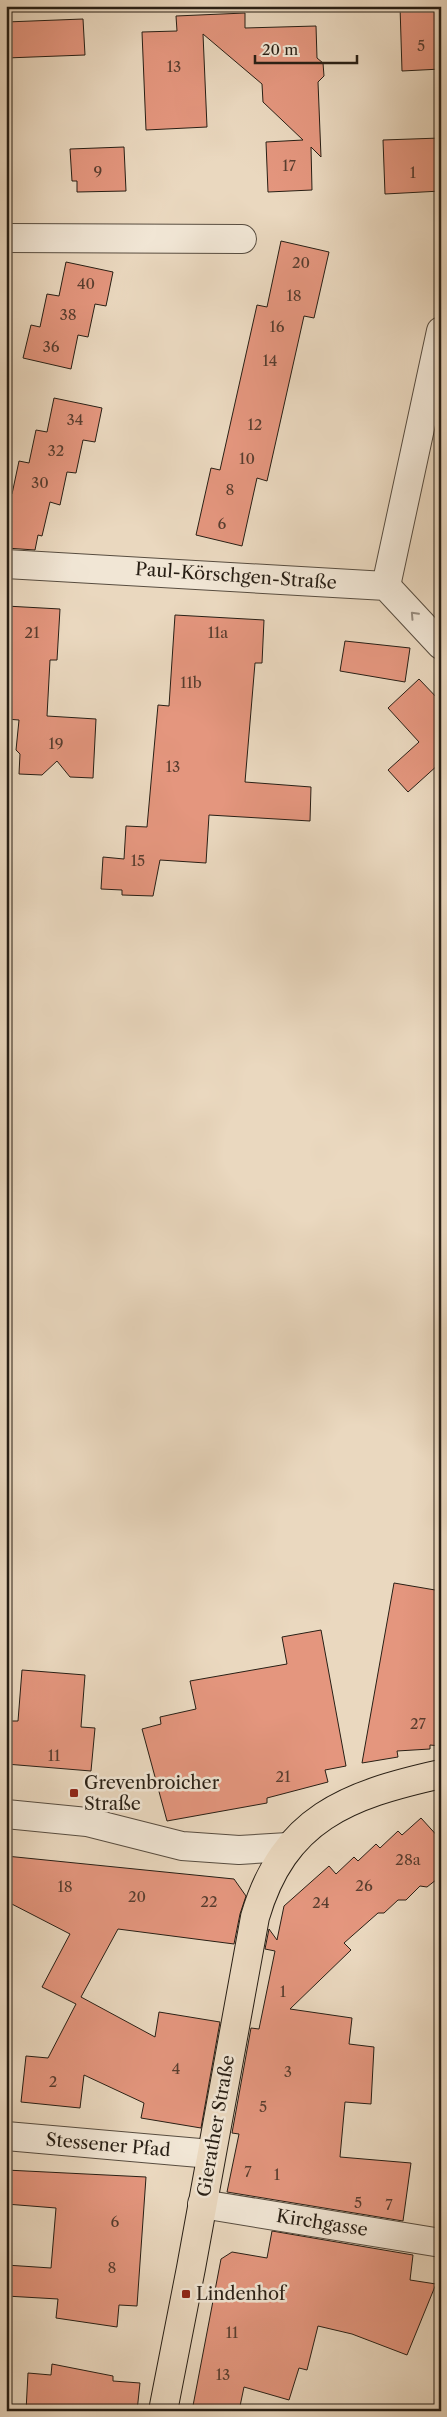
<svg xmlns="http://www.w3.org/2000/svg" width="447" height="2417" viewBox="0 0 447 2417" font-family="'Libre Caslon Text',serif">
	<rect width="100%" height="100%" fill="#ead8bf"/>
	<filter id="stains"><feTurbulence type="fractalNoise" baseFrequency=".004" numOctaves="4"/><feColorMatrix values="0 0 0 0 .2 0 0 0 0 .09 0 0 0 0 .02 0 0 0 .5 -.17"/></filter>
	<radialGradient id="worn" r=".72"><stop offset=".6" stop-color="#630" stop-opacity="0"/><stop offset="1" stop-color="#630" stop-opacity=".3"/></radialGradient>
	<g fill="#e4967e" stroke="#281f15">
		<path d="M400 6H436L437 20H441V69L402 71Z"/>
		<path d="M245 13V28L316 26 317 58 323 63 324 76 318 82 321 157 311 147 312 190 268 192 266 142 303 140 263 102 262 84 203 34 207 127 146 130 142 32 177 31 176 16Z"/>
		<path d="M83 19 85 55 6 58V22Z"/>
		<path d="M440 138 441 191 385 194 383 140Z"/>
		<path d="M124 147 126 191 77 192V181H72L70 149Z"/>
		<path d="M281 241 329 252 314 318 304 316 267 481 257 478 242 546 196 535 211 468 220 470 257 305 267 307Z"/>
		<path d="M66 262 113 272 106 306 95 304 88 337 78 335 71 369 23 358 31 325 40 327 47 294 59 296Z"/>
		<path d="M54 398 102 408 95 442 83 440 76 473 67 472 60 505 50 502 42 536 38 535 35 550 6 548V493L12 494 19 461 29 463 36 430 47 432Z"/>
		<path d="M6 606 60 609 57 660H50L47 716 96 719 93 778 70 777 57 761 42 775 19 774 20 754 16 750 19 720 6 719Z"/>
		<path d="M175 615 264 620 262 663H255L245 782 311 787 310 821 209 815 206 863 160 860 153 896 122 895V890L101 889 103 857 124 859 126 826 147 827 158 705 169 706Z"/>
		<path d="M345 641 410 648 405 682 340 671Z"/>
		<path d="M419 679 441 702V765L439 764 408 792 388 770 419 742 388 708Z"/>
		<path d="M394 1583 441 1591V1746L430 1745V1749L397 1751 398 1757 362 1763Z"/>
		<path d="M321 1630 346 1766 325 1770 328 1782 267 1798V1803L167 1821 142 1729 161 1724 160 1717 196 1709 190 1681 287 1664 282 1637Z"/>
		<path d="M22 1670 85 1675 81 1727 95 1728 91 1771 6 1764V1721H18Z"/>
		<path d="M421 1818 441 1840V1876L427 1887 420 1886 406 1900H398L384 1913H378L344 1943 351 1950 290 2009 352 2018 349 2044 374 2047 371 2104 345 2102 340 2157 411 2163 403 2221 227 2192 239 2134 232 2133 251 2028 259 2029 275 1951 265 1949 269 1929 277 1940 284 1906 329 1866 336 1874 354 1857 358 1861 376 1844 380 1848 398 1831 402 1835Z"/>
		<path d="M6 1856 234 1879 246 1896 240 1914 234 1944 118 1929 81 1997 155 2037 159 2012 220 2022 201 2128 141 2118 144 2103 84 2075 80 2108 21 2102 26 2056 48 2058 76 2004 42 1987 70 1934 6 1901Z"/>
		<path d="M6 2170 146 2177 137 2306 119 2305 117 2327 56 2318 58 2299 6 2296V2265L51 2268 56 2208 6 2204Z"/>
		<path d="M272 2231 413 2255 410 2280 436 2284 407 2355 352 2334 318 2326 307 2370 299 2368 289 2400 244 2387 239 2411H192L221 2259 232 2252 267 2258Z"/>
		<path d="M52 2364 113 2376V2381L140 2383 137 2411H26L28 2373 51 2375Z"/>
	</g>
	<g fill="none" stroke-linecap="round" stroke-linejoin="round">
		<g stroke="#584d40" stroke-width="30">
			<g id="minor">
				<path d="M6 238 242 239"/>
				<path d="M6 564 386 586 441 645"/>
				<path d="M386 586 441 331"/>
				<path d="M6 1814 87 1822 182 1846 239 1850 288 1847"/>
				<path d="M6 2136 211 2154"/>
				<path d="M202 2204 441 2243"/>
			</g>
		</g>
		<g stroke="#281f15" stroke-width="30">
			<path id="major" d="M163 2411 191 2268 255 1917C284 1818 347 1795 441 1774"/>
		</g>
		<use href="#minor" stroke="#f1e6d5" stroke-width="28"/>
		<use href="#major" stroke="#ead8bf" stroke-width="28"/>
	</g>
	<defs><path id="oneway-chevron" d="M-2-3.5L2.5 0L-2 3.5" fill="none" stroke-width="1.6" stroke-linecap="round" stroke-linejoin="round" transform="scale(1.25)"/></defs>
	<use stroke="#978c7f" href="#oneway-chevron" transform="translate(414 615) rotate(-133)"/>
	<g fill="#8f2418" stroke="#f1e6d5" stroke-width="2">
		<rect x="69" y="1788" width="10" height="10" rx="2.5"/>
		<rect x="181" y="2289" width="10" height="10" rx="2.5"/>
	</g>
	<g text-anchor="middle" stroke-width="5" stroke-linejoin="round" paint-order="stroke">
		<g font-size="15" fill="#573d2f">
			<text x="421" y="51">5</text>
			<text x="174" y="72">13</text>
			<text x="289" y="171">17</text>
			<text x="98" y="177">9</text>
			<text x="413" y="178">1</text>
			<text x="301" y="268">20</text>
			<text x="86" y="289">40</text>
			<text x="294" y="301">18</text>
			<text x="68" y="320">38</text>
			<text x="277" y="332">16</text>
			<text x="51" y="352">36</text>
			<text x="270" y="366">14</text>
			<text x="75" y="425">34</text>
			<text x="255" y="430">12</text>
			<text x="56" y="456">32</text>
			<text x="247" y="464">10</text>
			<text x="40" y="488">30</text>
			<text x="230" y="495">8</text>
			<text x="222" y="529">6</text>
			<text x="32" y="638">21</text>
			<text x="218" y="638">11a</text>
			<text x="191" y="688">11b</text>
			<text x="56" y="749">19</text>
			<text x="173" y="772">13</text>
			<text x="138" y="866">15</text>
			<text x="418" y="1729">27</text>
			<text x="54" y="1761">11</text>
			<text x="283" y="1782">21</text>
			<text x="408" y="1865">28a</text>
			<text x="364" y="1891">26</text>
			<text x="65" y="1892">18</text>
			<text x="137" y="1902">20</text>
			<text x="209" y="1907">22</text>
			<text x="321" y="1908">24</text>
			<text x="283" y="1997">1</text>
			<text x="176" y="2074">4</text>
			<text x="288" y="2077">3</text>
			<text x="53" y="2087">2</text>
			<text x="263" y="2112">5</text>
			<text x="248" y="2177">7</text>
			<text x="277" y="2180">1</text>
			<text x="358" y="2208">5</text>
			<text x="389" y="2210">7</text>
			<text x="115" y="2227">6</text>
			<text x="112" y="2273">8</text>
			<text x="232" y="2338">11</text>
			<text x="223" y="2380">13</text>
		</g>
		<g font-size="18" fill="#281f15" stroke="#f1e6d5">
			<text transform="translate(236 576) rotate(4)" y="6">Paul-Körschgen-Straße</text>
			<text transform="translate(216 2126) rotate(-80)" y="6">Gierather Straße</text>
			<text transform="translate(108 2145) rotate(5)" y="6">Stessener Pfad</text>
			<text transform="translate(322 2223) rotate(9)" y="6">Kirchgasse</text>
		</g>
		<g font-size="18" fill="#281f15" stroke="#f1e6d5" text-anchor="start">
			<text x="84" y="1789">Grevenbroicher<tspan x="84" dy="21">Straße</tspan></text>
			<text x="196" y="2300">Lindenhof</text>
		</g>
	</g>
	<rect width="447" height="2417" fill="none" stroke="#ead8bf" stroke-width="25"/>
	<rect x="8" y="8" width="432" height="2402" fill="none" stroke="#281f15" stroke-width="2.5"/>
	<rect x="12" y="12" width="422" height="2392" fill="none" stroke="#281f15"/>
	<path d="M255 55v8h102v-8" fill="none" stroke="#281f15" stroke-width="2.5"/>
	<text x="262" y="55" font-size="15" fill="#281f15" stroke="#f1e6d5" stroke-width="4" paint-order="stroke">20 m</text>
	<rect width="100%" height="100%" filter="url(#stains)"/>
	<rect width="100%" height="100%" fill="url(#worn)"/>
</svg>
